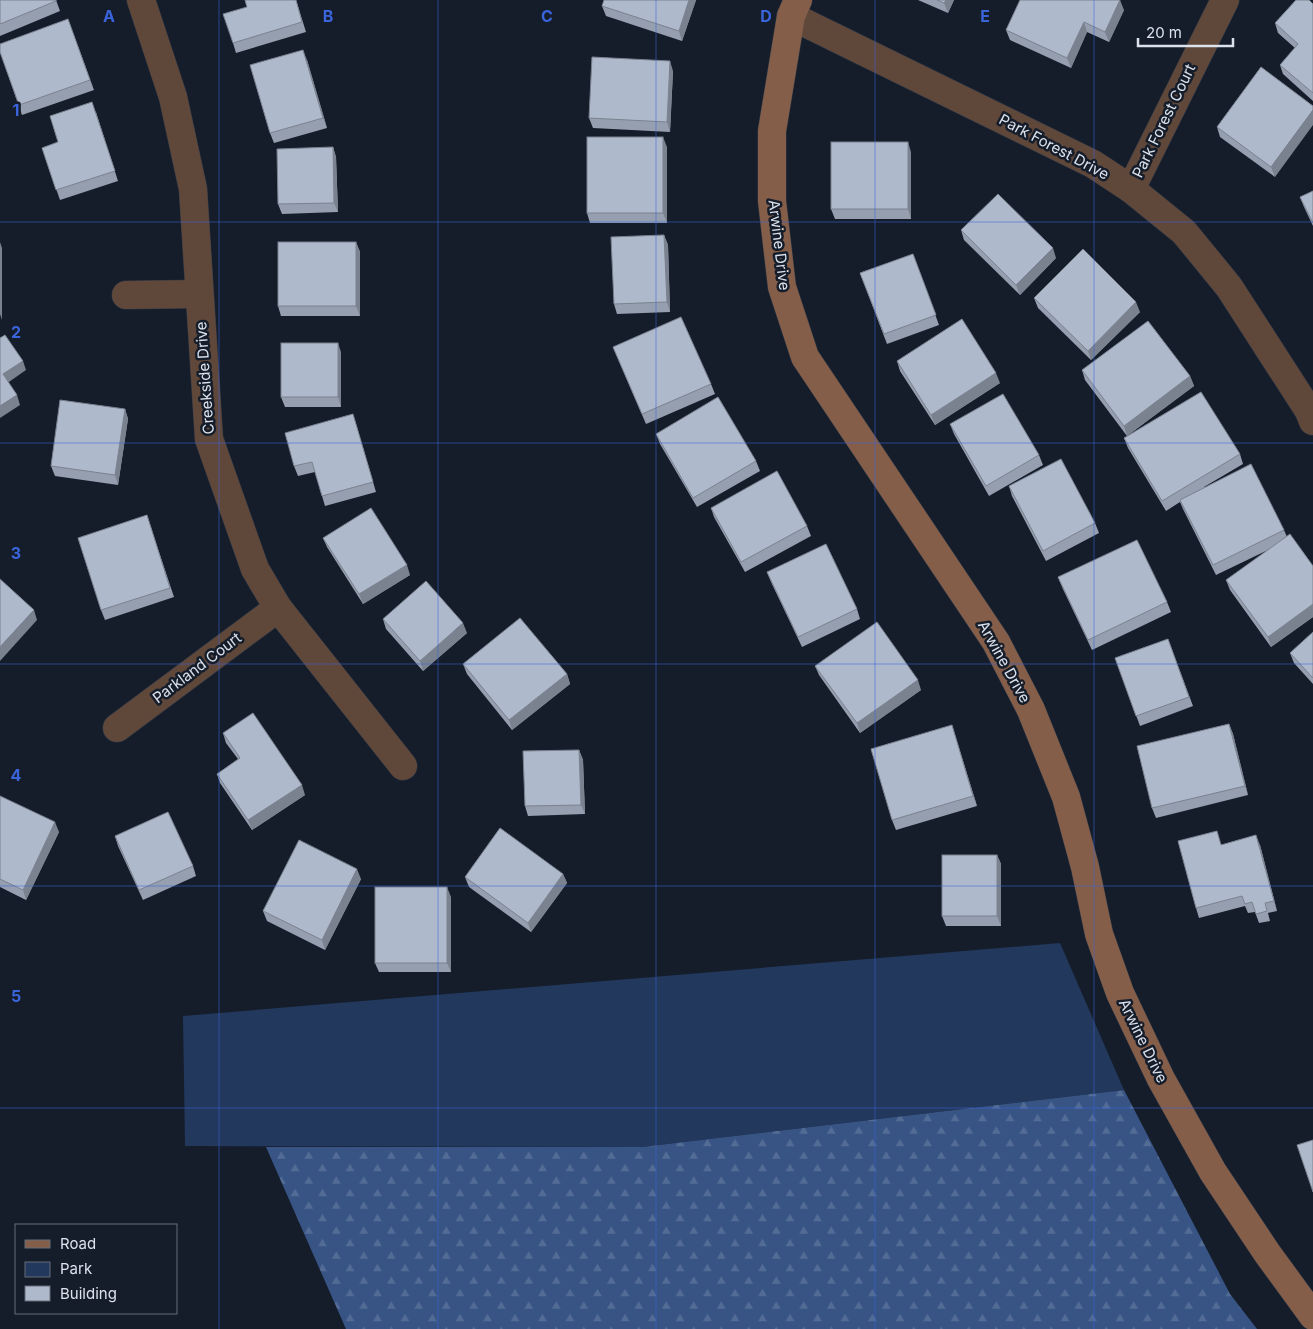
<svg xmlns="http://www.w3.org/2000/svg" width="1313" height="1329" viewBox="0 0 1313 1329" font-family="Inter,sans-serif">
	<defs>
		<pattern id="forest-firs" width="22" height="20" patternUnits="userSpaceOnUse" patternTransform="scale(1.25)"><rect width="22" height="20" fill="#375485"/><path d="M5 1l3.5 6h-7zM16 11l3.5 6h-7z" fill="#536c96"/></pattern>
	</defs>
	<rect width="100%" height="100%" fill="#151d2b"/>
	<path fill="#22385c" d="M1060 943 1124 1090 642 1147 185 1146 183 1016Z"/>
	<path fill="url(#forest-firs)" d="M1124 1090 1230 1294 1257 1329H346L266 1147H642Z"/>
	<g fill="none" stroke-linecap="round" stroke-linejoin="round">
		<g stroke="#313946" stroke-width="29">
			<g id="street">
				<path d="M141 0 173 97 193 189 209 439 255 569 278 608 403 766"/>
				<path d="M791 16 1093 164 1131 189 1184 232 1229 287 1309 411 1313 421"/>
				<path d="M1131 189 1225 0"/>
				<path d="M126 295 199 294"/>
				<path d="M117 728 278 608"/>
			</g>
		</g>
		<g stroke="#313946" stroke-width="29">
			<path id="secondary" d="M798 0 791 16 772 131V201L782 287 805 357 996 642 1031 710 1066 797 1085 867 1099 934 1120 993 1161 1079 1213 1172 1267 1253 1313 1316"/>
		</g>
		<use href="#street" stroke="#5f473a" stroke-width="28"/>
		<use href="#secondary" stroke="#855e49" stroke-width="28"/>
	</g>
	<g fill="#969faf">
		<path d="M0 0H56L60 11 0 36Z"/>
		<path d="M245 0H296L306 32 236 53 233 43 247 7Z"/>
		<path d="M696 0 682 41 606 16 602 6Z"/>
		<path d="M918 0H954L948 13Z"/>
		<path d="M1313 4V101L1283 74 1280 65 1295 48 1278 33 1275 23Z"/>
		<path d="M1124 10 1109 42 1087 32 1071 68 1010 40 1006 30Z"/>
		<path d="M68 19 94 90 22 115 0 52Z"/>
		<path d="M307 60 327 128 274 143 270 133Z"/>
		<path d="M1261 67 1275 177 1220 137 1217 127Z"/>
		<path d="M673 71 670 132 593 128 589 118Z"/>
		<path d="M96 112 118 181 60 200 42 148 58 142Z"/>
		<path d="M333 147 336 157 338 212 282 214 278 204Z"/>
		<path d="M667 147V223H590L587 213Z"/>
		<path d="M911 152V219H835L831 209Z"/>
		<path d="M1313 191V226L1304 207 1300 197Z"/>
		<path d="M961 230 1056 258 1020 295 964 240Z"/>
		<path d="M664 235 668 245 670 312 617 314 614 304Z"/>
		<path d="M356 242 360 252V316H281L278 306Z"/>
		<path d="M913 254 939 325 887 344 860 273Z"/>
		<path d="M1034 298 1140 312 1091 360 1038 308Z"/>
		<path d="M613 347 711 384 715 394 646 424Z"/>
		<path d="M341 352V407H285L281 397Z"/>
		<path d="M897 361 1000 383 935 425 900 371Z"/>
		<path d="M1082 370 1190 376 1194 386 1127 436 1085 380Z"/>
		<path d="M125 409 128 419 118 485 55 476 51 466Z"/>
		<path d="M356 424 376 492 325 506 315 472 298 476 294 466Z"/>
		<path d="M950 424 1039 455 1043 465 989 496 954 434Z"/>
		<path d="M656 434 756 461 760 471 697 507 660 444Z"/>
		<path d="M1124 438 1240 454 1243 464 1204 487 1284 530 1287 537 1313 566V617L1271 647 1230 590 1226 580 1270 549 1216 575 1183 509 1180 502 1166 511 1128 448Z"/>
		<path d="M1009 486 1095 523 1099 533 1046 561 1012 496Z"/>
		<path d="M711 508 807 526 811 536 745 572 714 517Z"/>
		<path d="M150 525 174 597 105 620 101 610Z"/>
		<path d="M323 538 410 575 363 604 327 547Z"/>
		<path d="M767 572 857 609 860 619 802 647 771 582Z"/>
		<path d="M1058 577 1167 602 1171 612 1092 650 1062 587Z"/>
		<path d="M383 619 467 633 423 671 386 629Z"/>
		<path d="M1313 632V684L1294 663 1290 653Z"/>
		<path d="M1168 639 1193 706 1140 726 1115 658Z"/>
		<path d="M463 664 567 674 570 684 512 730 467 674Z"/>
		<path d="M815 666 921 690 860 733 819 675Z"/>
		<path d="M1229 724 1233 734 1248 795 1156 818 1152 808Z"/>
		<path d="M223 733 305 795 252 830 220 783 217 774 238 759 226 743Z"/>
		<path d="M955 735 977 806 896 830 892 820Z"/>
		<path d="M579 750 583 760 585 814 528 816 525 806Z"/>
		<path d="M0 796 59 832 26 900 0 887Z"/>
		<path d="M115 836 193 866 196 876 143 900 118 846Z"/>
		<path d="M1221 844 1260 845 1277 911 1268 913 1270 921 1259 923 1255 912 1248 913 1245 906 1199 918 1196 908Z"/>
		<path d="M997 855 1001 864V926H946L942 916Z"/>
		<path d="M563 874 567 883 531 932 469 887 465 877Z"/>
		<path d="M361 879 325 950 267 921 263 911Z"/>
		<path d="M451 897V972H379L375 963Z"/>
	</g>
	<g fill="#7a828f">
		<path d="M689 0H696L682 41 679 31Z"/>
		<path d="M946 0H954L948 13 944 3Z"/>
		<path d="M1120 0 1124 10 1109 42 1105 32Z"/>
		<path d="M1084 22 1087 32 1071 68 1067 58Z"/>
		<path d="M303 50 307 60 327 128 323 118Z"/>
		<path d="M670 61 673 71 670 132 667 122Z"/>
		<path d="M1313 110V125L1275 177 1271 167Z"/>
		<path d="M663 137 667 147V223L663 213Z"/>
		<path d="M908 142 911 152V219L908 209Z"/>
		<path d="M333 147 336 157 338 212 334 203Z"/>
		<path d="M664 235 668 245 670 312 667 302Z"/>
		<path d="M0 242 2 248V320L0 314Z"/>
		<path d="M356 242 360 252V316L356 306Z"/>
		<path d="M1053 248 1056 258 1020 295 1016 285Z"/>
		<path d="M1136 302 1140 312 1091 360 1088 351Z"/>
		<path d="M338 343 341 352V407L338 397Z"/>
		<path d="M23 361 26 370 6 384 3 374Z"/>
		<path d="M996 373 1000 383 935 425 931 415Z"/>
		<path d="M1190 376 1194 386 1127 436 1124 426Z"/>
		<path d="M17 395 20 405 0 418V406Z"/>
		<path d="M125 409 128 419 118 485 115 475Z"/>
		<path d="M407 565 410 575 363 604 359 594Z"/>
		<path d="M1313 604V617L1271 647 1268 637Z"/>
		<path d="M34 610 37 620 0 661V647Z"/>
		<path d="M463 623 467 633 423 671 420 661Z"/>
		<path d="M567 674 570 684 512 730 509 720Z"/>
		<path d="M918 680 921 690 860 733 857 723Z"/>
		<path d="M1229 724 1233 734 1248 795 1245 786Z"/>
		<path d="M952 725 955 735 977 806 973 796Z"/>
		<path d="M579 750 583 760 585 814 581 805Z"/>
		<path d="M302 785 305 795 252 830 248 820Z"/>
		<path d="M55 822 59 832 26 900 23 890Z"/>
		<path d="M1256 835 1260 845 1277 911 1274 901Z"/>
		<path d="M997 855 1001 864V926L997 916Z"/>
		<path d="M357 869 361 879 325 950 322 940Z"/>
		<path d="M563 874 567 883 531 932 528 923Z"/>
		<path d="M447 887 451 897V972L447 963Z"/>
	</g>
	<g fill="#aeb9cc" stroke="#7a828f">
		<path d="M0 0H56V1L0 24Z"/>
		<path d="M245 0H296L302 22 233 43 223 14 247 7Z"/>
		<path d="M604 0H689L679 31 602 6Z"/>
		<path d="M937 0H946L944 3Z"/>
		<path d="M1020 0H1120L1105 32 1084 22 1067 58 1006 30Z"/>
		<path d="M1296 0H1309L1313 4V93L1280 65 1298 44 1275 23Z"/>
		<path d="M68 19 90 80 19 105 0 52V44Z"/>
		<path d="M303 50 323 118 270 133 250 65Z"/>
		<path d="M592 57 670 61 667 122 589 118Z"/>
		<path d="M1261 67 1313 106V110L1271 167 1217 127Z"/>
		<path d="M92 102 115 171 56 190 42 148 58 142 50 116Z"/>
		<rect x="587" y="137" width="76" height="76"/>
		<rect x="831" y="142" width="77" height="67"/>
		<path d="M333 147 334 203 278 204 277 149Z"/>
		<path d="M1313 191V223L1300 197Z"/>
		<path d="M998 194 1053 248 1016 285 961 230Z"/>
		<path d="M664 235 667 302 614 304 611 237Z"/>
		<rect x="278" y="242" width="78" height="64"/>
		<path d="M1083 249 1136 302 1088 351 1034 298Z"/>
		<path d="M913 254 936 315 884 334 860 273Z"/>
		<path d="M681 317 711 384 642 414 613 347Z"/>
		<path d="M962 319 996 373 931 415 897 361Z"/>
		<path d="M1148 321 1190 376 1124 426 1082 370Z"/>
		<path d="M5 335 23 361 3 374 17 395 0 406V338Z"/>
		<rect x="281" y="343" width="57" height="54"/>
		<path d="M1201 392 1240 454 1162 501 1124 438Z"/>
		<path d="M1003 394 1039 455 986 486 950 424Z"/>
		<path d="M718 397 756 461 693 498 656 434Z"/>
		<path d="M60 400 125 409 115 475 51 466Z"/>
		<path d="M353 414 373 482 322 496 312 462 294 466 285 433Z"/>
		<path d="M1061 459 1095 523 1043 551 1009 486Z"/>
		<path d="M1251 464 1284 530 1213 565 1180 500Z"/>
		<path d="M777 471 807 526 741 562 711 508Z"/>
		<path d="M371 508 407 565 359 594 323 538Z"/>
		<path d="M147 515 170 588 101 610 78 538Z"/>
		<path d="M1290 534 1313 566V604L1268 637 1226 580Z"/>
		<path d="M1137 540 1167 602 1088 640 1058 577Z"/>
		<path d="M826 544 857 609 798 637 767 572Z"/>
		<path d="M0 579 34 610 0 647Z"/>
		<path d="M426 581 463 623 420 661 383 619Z"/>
		<path d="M520 618 567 674 509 720 463 664Z"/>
		<path d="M877 622 918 680 857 723 815 666Z"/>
		<path d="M1313 632V678L1290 653Z"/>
		<path d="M1168 639 1189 697 1136 716 1115 658Z"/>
		<path d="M253 713 302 785 248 820 217 774 240 758 223 733Z"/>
		<path d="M1229 724 1245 786 1152 808 1137 746Z"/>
		<path d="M952 725 973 796 892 820 871 749Z"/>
		<path d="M579 750 581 805 525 806 523 751Z"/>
		<path d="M0 796 55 822 23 890 0 879Z"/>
		<path d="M168 812 193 866 139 890 115 836Z"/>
		<path d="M500 828 563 874 528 923 465 877Z"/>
		<path d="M1217 831 1221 845 1256 835 1274 901 1265 903 1267 911 1256 914 1252 902 1245 904 1242 896 1196 908 1178 841Z"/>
		<path d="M299 840 357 869 322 940 263 911Z"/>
		<rect x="942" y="855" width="55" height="61"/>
		<rect x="375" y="887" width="72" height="76"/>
		<path d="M1313 1140V1192L1297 1145Z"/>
	</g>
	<path fill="none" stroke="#3a64db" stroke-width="1" stroke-opacity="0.55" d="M219 0V1329M438 0V1329M656 0V1329M875 0V1329M1094 0V1329M0 222H1313M0 443H1313M0 664H1313M0 886H1313M0 1108H1313"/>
	<g text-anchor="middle" stroke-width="5" stroke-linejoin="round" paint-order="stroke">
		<g font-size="15" fill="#dce2ec" stroke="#151d2b">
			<text transform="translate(1164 121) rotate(-64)" y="5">Park Forest Court</text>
			<text transform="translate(1054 147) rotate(28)" y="5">Park Forest Drive</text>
			<text transform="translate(779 245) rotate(83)" y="5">Arwine Drive</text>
			<text transform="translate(205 378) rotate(-94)" y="5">Creekside Drive</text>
			<text transform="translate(1004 662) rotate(61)" y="5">Arwine Drive</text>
			<text transform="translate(197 668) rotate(-37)" y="5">Parkland Court</text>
			<text transform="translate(1143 1041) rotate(64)" y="5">Arwine Drive</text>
		</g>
	</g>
	<g font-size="16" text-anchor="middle" font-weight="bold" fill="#3a64db" stroke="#151d2b" stroke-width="5" stroke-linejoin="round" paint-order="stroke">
		<text x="109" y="22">A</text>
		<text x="328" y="22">B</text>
		<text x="547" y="22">C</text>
		<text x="766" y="22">D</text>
		<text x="985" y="22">E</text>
		<text x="16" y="116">1</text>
		<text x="16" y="338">2</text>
		<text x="16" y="559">3</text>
		<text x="16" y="781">4</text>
		<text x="16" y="1002">5</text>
	</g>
	<rect x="15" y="1224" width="162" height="90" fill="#151d2b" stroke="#656c78"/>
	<rect x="25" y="1240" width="25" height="8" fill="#855e49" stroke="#656c78"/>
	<text x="60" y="1249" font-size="15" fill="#dce2ec">Road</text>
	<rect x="25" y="1262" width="25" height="15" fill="#22385c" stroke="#656c78"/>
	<text x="60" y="1274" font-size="15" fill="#dce2ec">Park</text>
	<rect x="25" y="1286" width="25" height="15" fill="#aeb9cc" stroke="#656c78"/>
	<text x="60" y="1299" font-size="15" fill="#dce2ec">Building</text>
	<path d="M1138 38v8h95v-8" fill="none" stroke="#dce2ec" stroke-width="2.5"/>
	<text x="1146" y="38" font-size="15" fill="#dce2ec" stroke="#151d2b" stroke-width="4" paint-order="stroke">20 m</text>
</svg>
